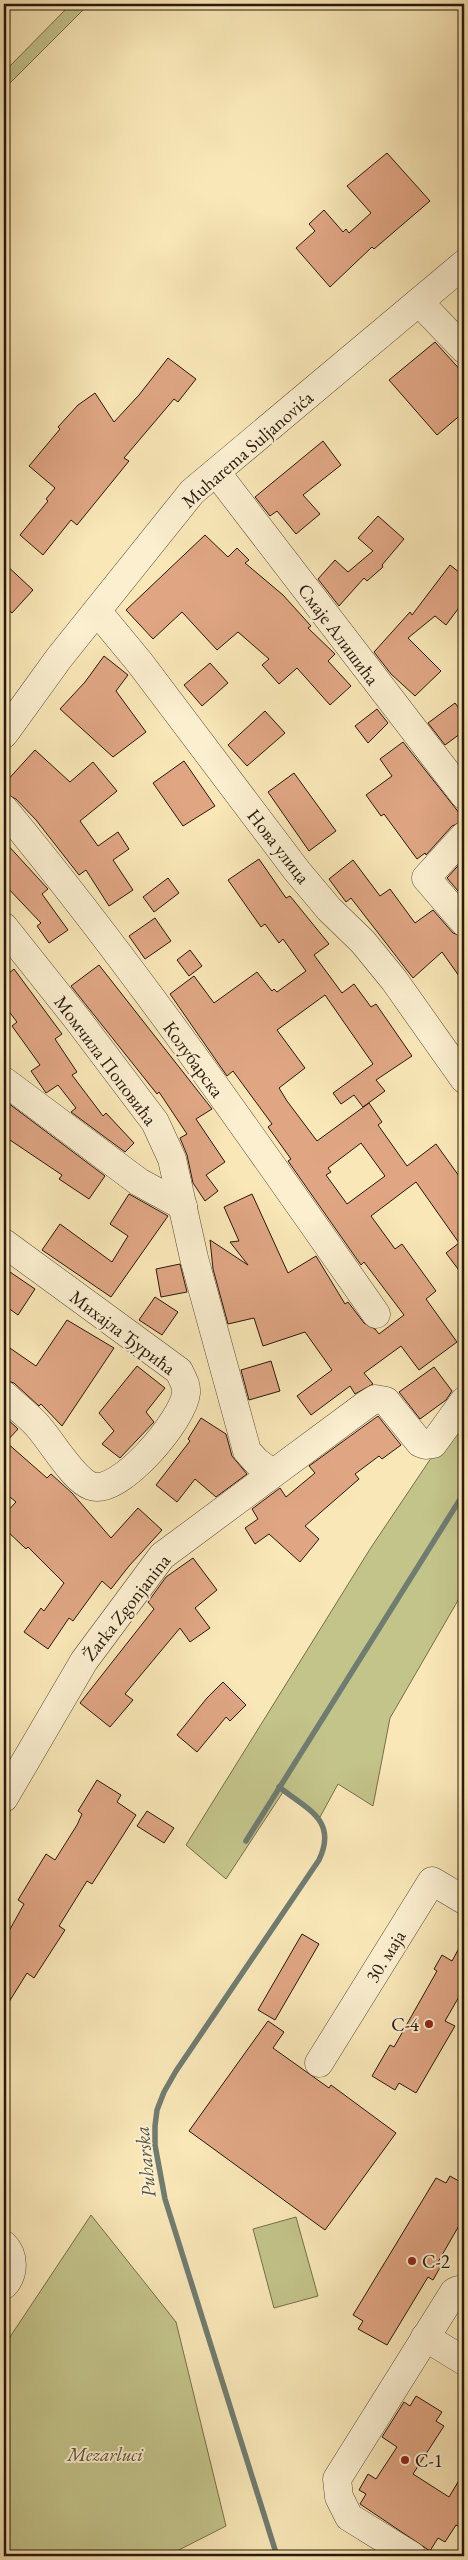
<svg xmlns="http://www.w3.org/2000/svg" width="468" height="2560" viewBox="0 0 468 2560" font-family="'EB Garamond',serif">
	<rect width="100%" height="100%" fill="#f9e7b7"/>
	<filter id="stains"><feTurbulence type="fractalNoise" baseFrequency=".004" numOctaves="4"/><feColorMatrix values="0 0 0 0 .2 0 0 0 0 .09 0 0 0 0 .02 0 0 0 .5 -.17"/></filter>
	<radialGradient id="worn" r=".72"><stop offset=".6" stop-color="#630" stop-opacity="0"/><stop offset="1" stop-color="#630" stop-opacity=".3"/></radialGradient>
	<g fill="#c3c48a" stroke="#766e4b">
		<path d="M71 4H89L4 89V72Z"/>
		<path d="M464 1409V1590L390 1718 373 1806 338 1784 320 1817 285 1789 226 1879 186 1845 370 1549Z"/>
		<path d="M91 2215 176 2322 226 2526 167 2556H4V2346Z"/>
		<path d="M296 2217 318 2296 274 2308 253 2229Z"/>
	</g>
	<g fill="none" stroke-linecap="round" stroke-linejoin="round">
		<g stroke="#6f7c71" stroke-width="5.5">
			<path d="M246 1841 464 1493"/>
			<path d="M277 2556 165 2199 155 2145V2126L157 2110 164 2092 176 2071 319 1860C338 1820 307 1809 279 1787"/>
		</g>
	</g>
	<g fill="#e0a684" stroke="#28180c" fill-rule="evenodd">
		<path d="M387 153 430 201 374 249 372 247 330 287 296 248 315 231 309 224 324 210 343 232 346 229 349 233 371 213 347 186Z"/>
		<path d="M435 342 464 374V412L437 435 389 380Z"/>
		<path d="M168 358 196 379 178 402 174 399 124 458 129 461 77 525 71 520 43 555 20 535 48 501 46 499 55 488 29 466 60 429 58 427 78 405 95 393 114 422 139 395Z"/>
		<path d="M323 441 341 465 303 495 320 514 296 534 277 511 270 516 255 497Z"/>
		<path d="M378 516 404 539 382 565 383 567 367 581 364 578 339 606 318 579 335 560 348 572 373 551 358 538Z"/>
		<path d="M205 535 228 557 237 548 249 560 245 563 283 595 311 626 308 628 335 654 328 661 351 686 330 705 297 668 279 684 262 665 269 659 238 632 217 650 182 612 153 639 126 610Z"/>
		<path d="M4 563 33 590 12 613 4 606Z"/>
		<path d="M450 565 464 576V601L446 625 435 616 408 638 441 671 415 696 391 674 374 652 410 612 412 615Z"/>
		<path d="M104 656 128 675 116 691 146 732 113 757 60 709 85 682Z"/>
		<path d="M210 663 228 683 202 706 184 685Z"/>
		<path d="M455 703 464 715V731L445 745 428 723Z"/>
		<path d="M377 709 388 723 368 743 355 726Z"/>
		<path d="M265 711 285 733 247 766 228 745Z"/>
		<path d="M403 742 464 819V821L452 826 426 855 425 853 417 859 384 814 381 816 366 795 392 776 380 759Z"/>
		<path d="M35 750 70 782 93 762 117 791 80 821 98 846 118 832 129 849 113 860 133 890 109 906 86 870 79 875 36 820 16 799 4 793V784Z"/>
		<path d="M184 761 215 806 183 826 153 783Z"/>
		<path d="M294 773 336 831 309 851 268 792Z"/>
		<path d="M4 841 48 889 42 894 68 930 49 943 37 926 41 923 4 884Z"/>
		<path d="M259 859 286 898 290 896 329 944 314 955 342 993 354 984 371 1007 376 1004 412 1056 376 1080 385 1091 363 1107 354 1095 341 1104 333 1093 373 1064 325 995 277 1030 305 1068 279 1088 287 1101 317 1141 369 1103 382 1122 378 1125 407 1166 436 1144 464 1183V1277L446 1253 459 1243 416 1182 371 1216 395 1249 402 1244 436 1291 426 1299 457 1342 419 1370 401 1346 364 1373 373 1384 355 1394 350 1386 311 1415 297 1396 332 1370 305 1332 263 1346 254 1318 228 1324 213 1269 210 1240 248 1265 230 1242 239 1241 224 1207 252 1194 288 1273 316 1256 345 1304 348 1302 364 1323 375 1329 379 1334 404 1315 364 1262 361 1265 288 1161 291 1159 268 1127 272 1124 233 1071 227 1076 170 994 194 976 214 1003 257 972 272 991 274 989 277 992 306 971 283 939 279 943 265 924 261 927 228 880ZM361 1143 385 1176 347 1204 326 1175 331 1172 328 1168Z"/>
		<path d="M464 859V898L447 878Z"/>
		<path d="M353 860 380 896 390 889 415 923 433 910 453 933 464 937V983L442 952 413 978 351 898 346 902 329 879Z"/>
		<path d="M168 878 179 893 154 912 143 897Z"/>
		<path d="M155 918 171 941 145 959 129 936Z"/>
		<path d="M190 950 202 966 189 976 177 960Z"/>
		<path d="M99 965 212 1109 196 1119 225 1162 206 1175 218 1191 205 1201 193 1183 187 1155 180 1138 187 1134 159 1092 157 1094 71 986Z"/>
		<path d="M14 969 62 1034 55 1039 77 1072 72 1075 103 1116 106 1113 134 1143 125 1152 71 1112 76 1108 58 1085 46 1093 31 1071 40 1065 12 1026 17 1022 4 1005V977Z"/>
		<path d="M4 1100 105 1176 89 1199 59 1179 62 1175 4 1136Z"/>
		<path d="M129 1194 168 1216 111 1297 42 1250 60 1224 112 1262 128 1236 110 1224Z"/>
		<path d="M180 1264 187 1292 161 1297 156 1269Z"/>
		<path d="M4 1268 35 1289 18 1315 4 1305Z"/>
		<path d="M155 1297 178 1312 162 1335 139 1320Z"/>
		<path d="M67 1320 114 1348 62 1426 41 1404 39 1406 14 1383 4 1380V1344L36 1366Z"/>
		<path d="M271 1361 280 1391 249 1400 241 1370Z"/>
		<path d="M137 1366 165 1388 146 1412 154 1422 120 1458 102 1444 114 1431 99 1413Z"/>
		<path d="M434 1367 452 1391 446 1400 420 1419 399 1392Z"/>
		<path d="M4 1416 18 1429 6 1442 47 1478 51 1474 72 1493 111 1538 138 1508 162 1530 129 1566 111 1589 102 1581 73 1621 69 1618 48 1649 24 1632 41 1608 44 1611 64 1583 28 1547 26 1549 4 1528V1515L16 1502 4 1492Z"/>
		<path d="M378 1416 401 1445 382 1459 379 1456 355 1474 359 1479 305 1526 319 1539 300 1562 269 1534 255 1544 245 1528 258 1519 252 1509 280 1488 286 1497 315 1473 309 1466Z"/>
		<path d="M201 1418 226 1434 232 1456 247 1474 216 1497 195 1479 177 1502 156 1485 190 1441 188 1439Z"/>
		<path d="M193 1558 217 1590 195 1608 210 1628 190 1642 180 1628 125 1694 133 1700 110 1727 80 1703 154 1609 148 1602 166 1577Z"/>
		<path d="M223 1682 246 1705 230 1721 226 1717 197 1752 177 1735 207 1698Z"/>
		<path d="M97 1780 121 1795 117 1802 136 1815 92 1884 87 1881 59 1926 65 1930 34 1978 27 1973 4 2010V1940L24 1904 18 1900 46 1854 55 1860 77 1825 82 1814 78 1811Z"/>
		<path d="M147 1811 174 1828 164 1843 137 1826Z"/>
		<path d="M302 1934 319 1944 275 2020 258 2010Z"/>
		<path d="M464 1939V1988L445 2021 455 2026 416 2093 399 2083 395 2090 372 2076 390 2045 394 2047 437 1971 434 1969 442 1955 452 1961Z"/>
		<path d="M268 2021 284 2032 273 2048 329 2088 331 2085 396 2133 325 2230 189 2131Z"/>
		<path d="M450 2176 464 2184V2217L438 2262 442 2264 433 2280 428 2277 387 2345 358 2329 363 2321 353 2315 436 2178 446 2183Z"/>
		<path d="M416 2396 442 2412 436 2421 444 2426 413 2474 449 2497 464 2472V2530L456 2525 445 2542 438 2538 430 2551 360 2504 366 2494 359 2490 368 2474 376 2479 397 2447 382 2437 404 2402 410 2406Z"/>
	</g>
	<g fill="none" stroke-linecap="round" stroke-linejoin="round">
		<g stroke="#5c4c37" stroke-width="29">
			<g id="minor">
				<path d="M419 302 464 349"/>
				<path d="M216 472 464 795"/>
				<path d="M97 611 140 663 297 871 329 909 363 942 394 980 464 1079"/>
				<path d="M4 734 59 658 192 492 464 264"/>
				<path d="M4 809C137 970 256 1143 376 1314"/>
				<path d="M464 836 426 878 464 922"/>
				<path d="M4 927 78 1020 155 1122 172 1159 194 1258 247 1451 256 1461 272 1473"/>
				<path d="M4 1081 139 1182 183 1206"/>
				<path d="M4 1243 179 1371C182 1378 187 1385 186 1393 184 1419 119 1497 91 1486 72 1479 50 1438 35 1423 25 1413 14 1404 4 1395"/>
				<path d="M4 1798 84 1661 162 1556 367 1404 375 1399 386 1401 420 1443 426 1445 433 1444 464 1401"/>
				<path d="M319 2063 432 1881 464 1900"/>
				<path d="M4 2245C15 2256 14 2275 4 2285"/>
				<path d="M425 2337 464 2361"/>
				<path d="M412 2556 349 2517 339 2497 337 2479 454 2292 458 2290 464 2293"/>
			</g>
		</g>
		<use href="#minor" stroke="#fbefd0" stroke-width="28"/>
	</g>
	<g fill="#8f2418" stroke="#fbefd0" stroke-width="2">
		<circle cx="429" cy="2024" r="5"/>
		<circle cx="412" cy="2261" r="5"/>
		<circle cx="405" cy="2460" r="5"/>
	</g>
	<g text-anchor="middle" stroke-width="4" stroke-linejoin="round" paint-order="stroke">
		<g font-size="19" fill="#28180c" stroke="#fbefd0">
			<text transform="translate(247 449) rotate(-41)" y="7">Muharema Suljanovića</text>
			<text transform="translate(339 634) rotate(53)" y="7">Смаје Алишића</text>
			<text transform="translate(279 846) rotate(52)" y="7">Нова улица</text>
			<text transform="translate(194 1059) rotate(54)" y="7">Колубарска</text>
			<text transform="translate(106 1060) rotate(53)" y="7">Момчила Поповића</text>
			<text transform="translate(123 1332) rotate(37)" y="7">Михајла Ђурића</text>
			<text transform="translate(126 1607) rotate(-52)" y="7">Žarka Zgonjanina</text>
			<text transform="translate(385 1956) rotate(-58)" y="7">30. маја</text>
		</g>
		<g font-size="19" fill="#28180c" stroke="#fbefd0" text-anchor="start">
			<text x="419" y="2031" text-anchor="end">C-4</text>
			<text x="422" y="2268">C-2</text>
			<text x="415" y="2467">C-1</text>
		</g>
		<g font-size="19" font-style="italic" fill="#5e5438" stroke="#fbefd0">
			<text x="105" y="2461">Mezarluci</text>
		</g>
		<g font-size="20" font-style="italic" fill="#525247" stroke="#fbefd0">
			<text transform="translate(145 2162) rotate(-96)" y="7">Puharska</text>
		</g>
	</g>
	<rect width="468" height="2560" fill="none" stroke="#f9e7b7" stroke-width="20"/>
	<rect x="5" y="5" width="458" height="2550" fill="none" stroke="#28180c" stroke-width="2.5"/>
	<rect x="10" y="10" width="448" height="2540" fill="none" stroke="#28180c"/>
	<rect width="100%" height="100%" filter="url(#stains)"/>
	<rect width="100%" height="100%" fill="url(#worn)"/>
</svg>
